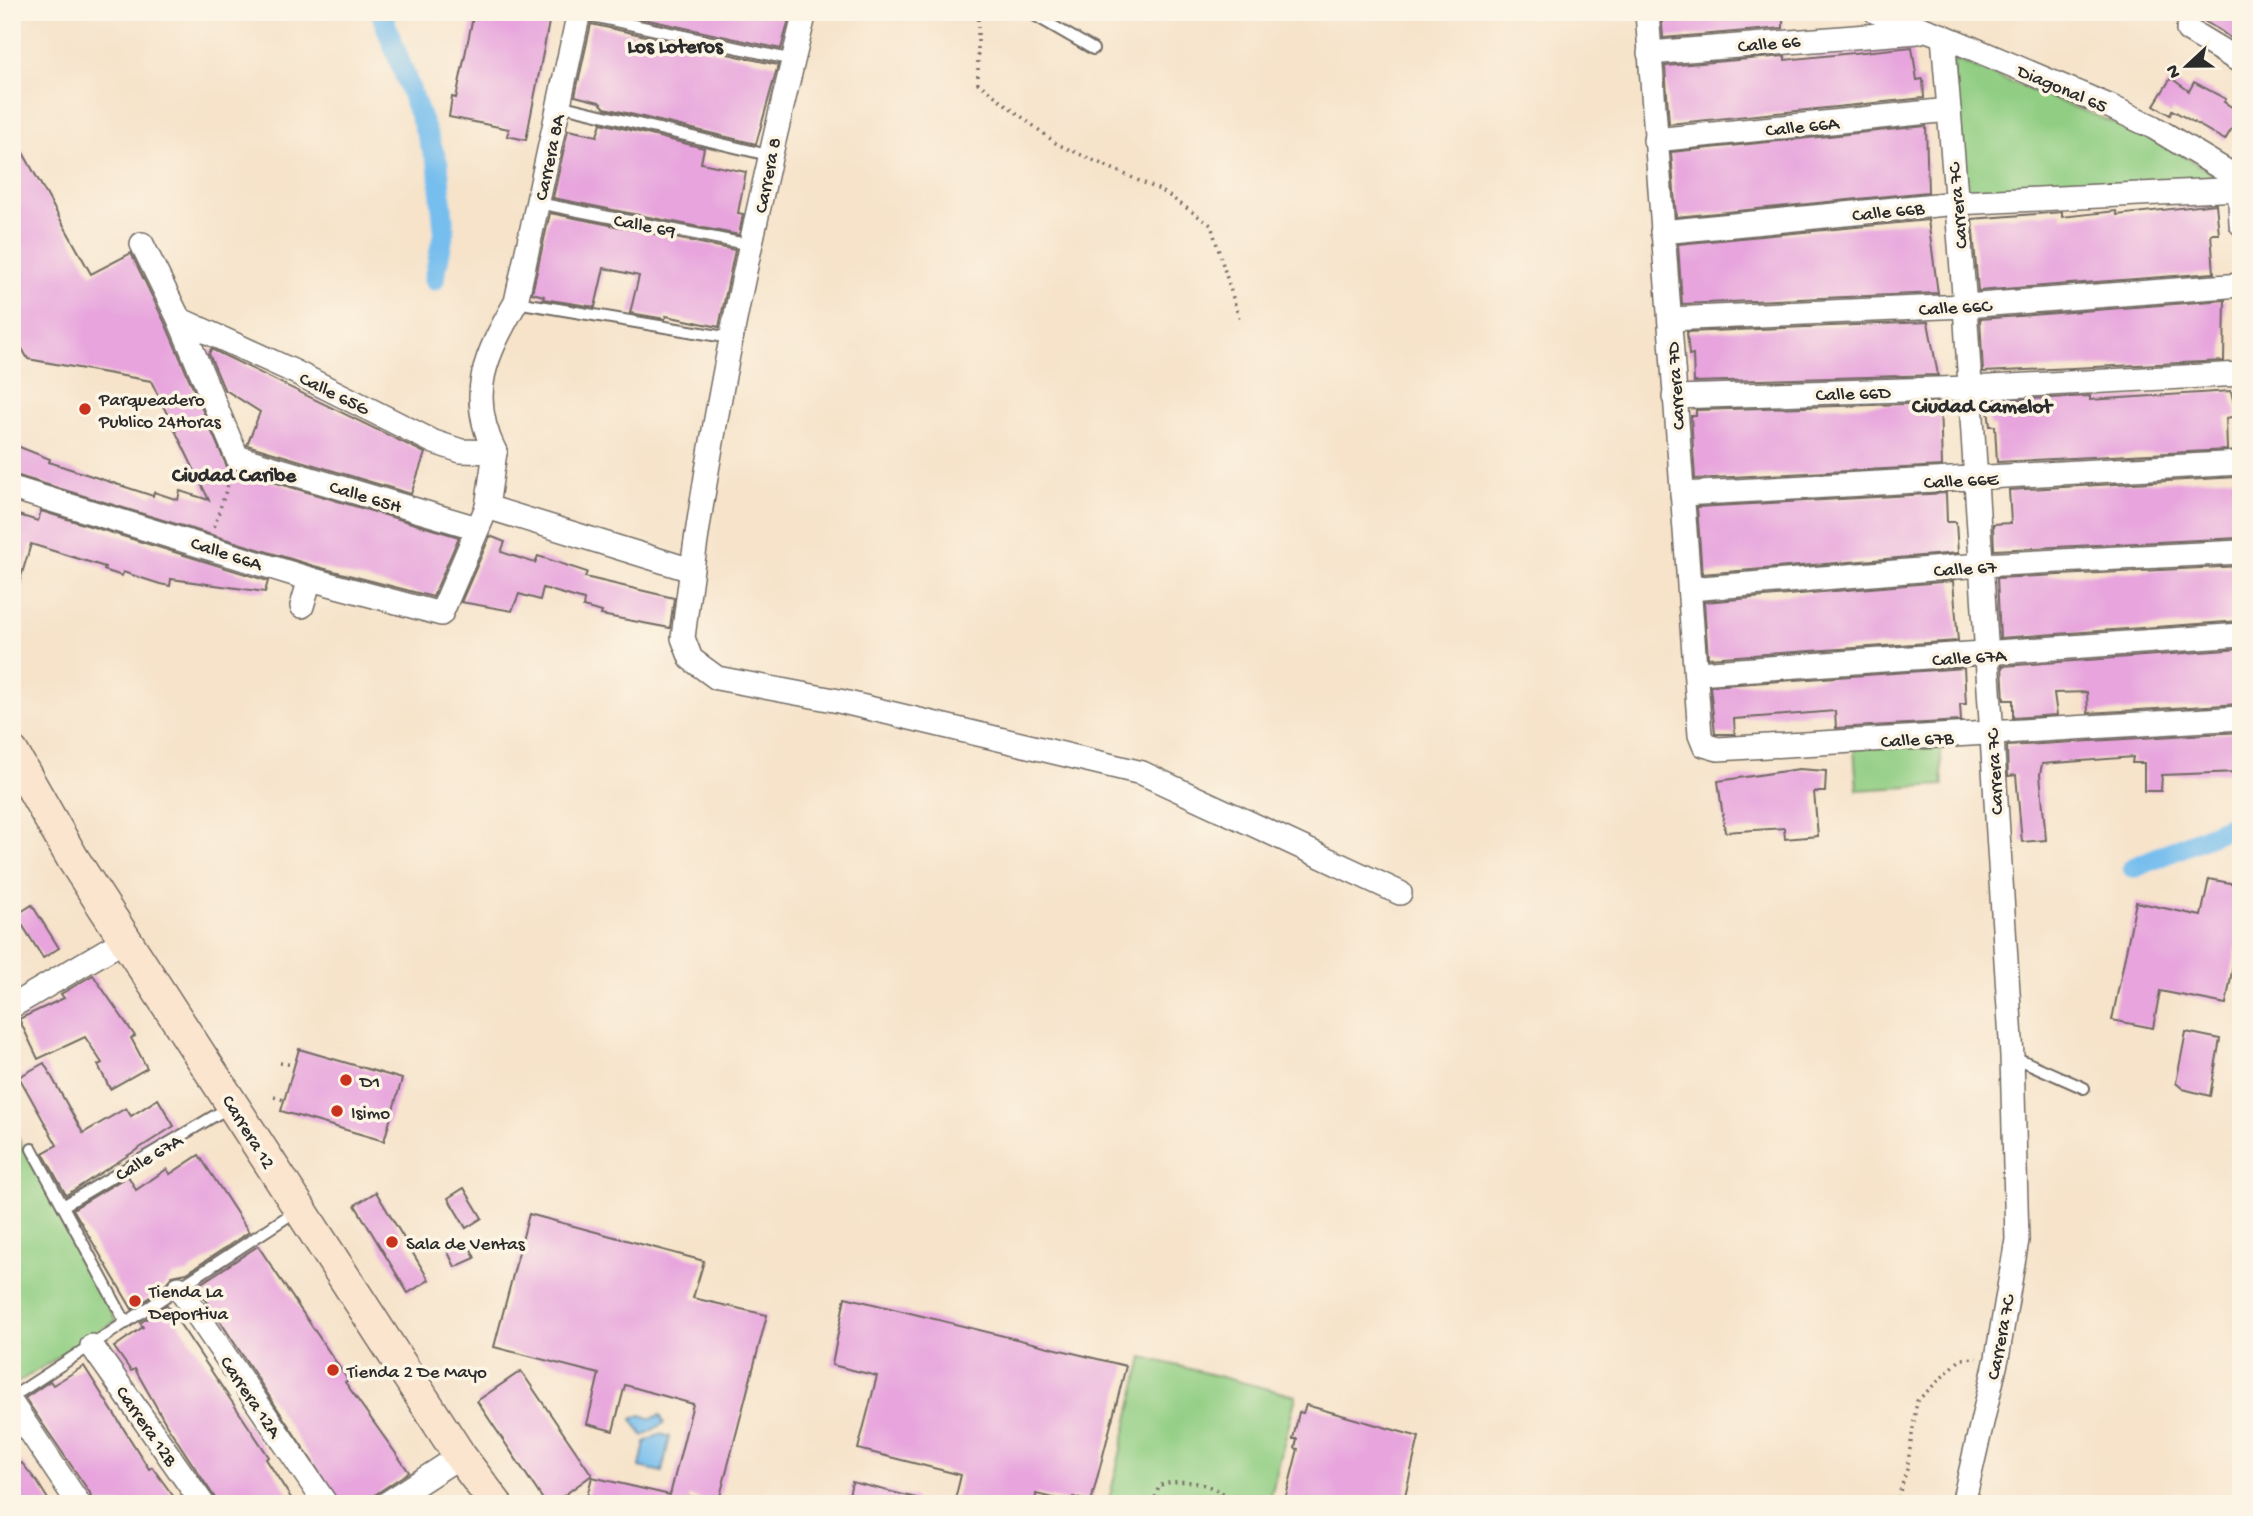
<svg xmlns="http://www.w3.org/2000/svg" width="2253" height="1516" viewBox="0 0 2253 1516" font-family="'Gochi Hand',sans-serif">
	<rect width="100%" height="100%" fill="#fcf5e5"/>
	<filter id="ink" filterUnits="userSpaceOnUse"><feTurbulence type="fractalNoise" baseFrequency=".0143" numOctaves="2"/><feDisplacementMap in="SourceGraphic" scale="14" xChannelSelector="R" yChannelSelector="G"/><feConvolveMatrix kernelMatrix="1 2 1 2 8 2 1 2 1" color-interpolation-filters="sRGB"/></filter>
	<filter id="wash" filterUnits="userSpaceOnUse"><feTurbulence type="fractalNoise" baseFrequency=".00686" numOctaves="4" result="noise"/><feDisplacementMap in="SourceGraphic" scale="28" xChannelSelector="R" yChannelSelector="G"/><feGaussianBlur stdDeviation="1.57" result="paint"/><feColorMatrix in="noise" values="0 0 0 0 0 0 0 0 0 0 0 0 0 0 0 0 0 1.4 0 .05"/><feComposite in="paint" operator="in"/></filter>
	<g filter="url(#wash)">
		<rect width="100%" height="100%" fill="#f6e3ca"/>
		<g fill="#91ce83" stroke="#5e7c57" stroke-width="2">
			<path d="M1953 59 2162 142 2217 177 1961 197Z"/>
			<path d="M1940 743 1943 785 1857 790 1854 748Z"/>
			<path d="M12 1127 116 1321 12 1386Z"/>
			<path d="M1143 1357 1296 1396 1269 1504H1108Z"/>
		</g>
		<g fill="#76beee" stroke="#50748c" stroke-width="2">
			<path d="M641 1415 651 1419 660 1415 664 1423 643 1436 632 1419Z"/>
			<path d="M660 1434 670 1437 662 1472 640 1467 645 1442Z"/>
		</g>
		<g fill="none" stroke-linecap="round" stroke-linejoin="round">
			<g stroke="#76beee" stroke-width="21">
				<path d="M381 12 438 164 444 231 434 280"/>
				<path d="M2133 868 2241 822"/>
			</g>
		</g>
		<g id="blocks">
			<g fill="#e7a4dd">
				<path d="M474 12H551L526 140 507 136 509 129 449 117 452 97 456 98Z"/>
				<path d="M612 12H791L781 49Z"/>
				<path d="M1661 12H1783V28L1663 38Z"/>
				<path d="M2189 12H2241V46L2221 31Z"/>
				<path d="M591 24 778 65 756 144 605 108 599 102 575 96Z"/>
				<path d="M1912 47 1917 80 1923 79 1924 98 1669 124 1665 66 1785 56V60Z"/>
				<path d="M2171 78 2189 91 2194 82 2226 99 2224 102 2241 113 2225 140 2172 110 2170 115 2154 105Z"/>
				<path d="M601 123 704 148 701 163 746 172 738 213 743 214 739 235 553 198 568 130 597 136Z"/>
				<path d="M1926 126 1928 192 1676 217 1671 152Z"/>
				<path d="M12 133 91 274 131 253 166 325 227 467 235 474 236 471 459 537 433 597 314 566 12 474V444L50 459 49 462 153 496 154 492 178 500 180 491 209 500 151 381 28 359 12 331Z"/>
				<path d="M2216 204 2219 234H2211L2214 273 1978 291 1972 219 2062 212V217L2116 211 2117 215Z"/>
				<path d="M550 213 735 250 719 327 666 316 665 319 630 313 639 276 604 268 595 307 543 299 544 296 532 293Z"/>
				<path d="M1928 220 1938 293 1682 304 1678 244Z"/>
				<path d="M2225 300 2224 361 1983 372 1980 319Z"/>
				<path d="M1928 322 1938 375 1694 382 1693 354 1689 355 1687 332Z"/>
				<path d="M211 349 425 453 411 494 247 445 260 412 224 389 209 354Z"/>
				<path d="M2231 391 2237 416 2226 418 2227 450 1997 462 1995 426H1990L1987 401 2090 396V400Z"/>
				<path d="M1940 403 1942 466 1695 479 1691 416H1696V410Z"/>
				<path d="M2237 477 2240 538 1994 550 1993 524 2011 523 2009 490Z"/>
				<path d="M1946 493 1947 522H1956L1958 553 1702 574 1697 507Z"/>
				<path d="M41 511 268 581 265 592 171 579 170 586 160 584 123 572 122 576 104 570 105 567 31 544 16 593 12 592V513L38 521Z"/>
				<path d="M490 536 505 542 501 552 535 563 538 556 587 572 585 577 674 598 670 628 601 615 602 612 583 607 584 600 543 588 540 600 519 594 512 611 461 602Z"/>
				<path d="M2241 566V621L2000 638 1997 578Z"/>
				<path d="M1953 581 1958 641 1708 658 1704 602Z"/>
				<path d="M2241 649V704L2088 713 2087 692 2054 693 2057 715 2013 718V700H2004L2002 666Z"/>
				<path d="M1964 668 1966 704H1960L1961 721 1836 728 1835 711 1734 719 1735 734H1715L1710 686Z"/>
				<path d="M2241 732 2239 772 2162 775 2161 791H2144V763H2132L2133 757 2042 764 2040 774 2046 840 2022 842 2016 775 2008 776 2007 746Z"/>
				<path d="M1799 769 1826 771 1825 792H1814L1818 836 1785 839 1784 828 1725 832 1718 781Z"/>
				<path d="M2209 879 2241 885V921L2226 1004 2160 991 2153 1028 2112 1020 2136 902 2201 916Z"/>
				<path d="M32 905 59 948 43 958 16 915Z"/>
				<path d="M93 975 135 1036 131 1038 147 1068 110 1089 98 1065 102 1063 85 1037 38 1059 19 1019 64 998 61 994Z"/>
				<path d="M2186 1032 2220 1039 2210 1096 2183 1089 2176 1083Z"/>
				<path d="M299 1049 402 1079 384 1141 281 1111Z"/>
				<path d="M44 1063 83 1133 126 1108 131 1116 158 1099 174 1126 66 1195 43 1153 57 1145 19 1077Z"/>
				<path d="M199 1155 249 1232 187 1273 172 1276 160 1291 132 1309 73 1209 128 1176 136 1190 167 1169 170 1174Z"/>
				<path d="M464 1188 482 1218 466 1228 448 1198Z"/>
				<path d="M376 1192 429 1280 408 1293 355 1205Z"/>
				<path d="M529 1214 704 1261 693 1298 767 1315 718 1504 689 1496 688 1504H585L592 1477 670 1495 693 1404 625 1385 613 1431 587 1424 599 1374 494 1347Z"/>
				<path d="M467 1241 475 1258 455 1267 447 1250Z"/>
				<path d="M258 1246 348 1380 345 1382 409 1472 361 1504H340L197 1286Z"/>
				<path d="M845 1297 1126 1366 1091 1502 1073 1497 1071 1502 1036 1494 1035 1504H954L961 1475 858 1449 877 1376 832 1365Z"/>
				<path d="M167 1305 269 1457 266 1459 295 1504H219L166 1424 135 1369 131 1371 114 1347 143 1327 140 1323Z"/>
				<path d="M84 1366 149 1469 152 1467 179 1504H93L90 1493 25 1398 50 1381 53 1385Z"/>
				<path d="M521 1371 592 1475 552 1504H546L477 1401Z"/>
				<path d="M1306 1405 1419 1437 1403 1504H1284L1298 1449 1295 1448 1297 1439H1293L1299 1412 1303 1413Z"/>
				<path d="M22 1463 38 1483 51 1504H18L12 1494V1470Z"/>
				<path d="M852 1482 916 1498 915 1504H861L848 1500Z"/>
			</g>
		</g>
	</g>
	<g filter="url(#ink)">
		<use href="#blocks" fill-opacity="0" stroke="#726b63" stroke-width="2"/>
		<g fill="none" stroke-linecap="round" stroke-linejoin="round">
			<g stroke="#726b63" stroke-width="14">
				<g id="service">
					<path d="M1029 12 1093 49"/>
					<path d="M579 13 793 60"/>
					<path d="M559 105 768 155"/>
					<path d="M538 203 751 245"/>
					<path d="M516 302 731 338"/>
					<path d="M2012 1056 2084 1088"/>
					<path d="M32 1149 126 1323"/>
					<path d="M63 1206 231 1106"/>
					<path d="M12 1397 296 1211"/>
				</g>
			</g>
			<g stroke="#726b63" stroke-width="26">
				<g id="minor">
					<path d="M805 12C754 218 708 427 683 638L691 659 717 678 839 701 1142 773 1400 893"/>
					<path d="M1647 12 1700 735 1704 745 1718 749 2241 718"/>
					<path d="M1876 12 1943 36 2109 106 2153 127 2241 180"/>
					<path d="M2188 30 2241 62"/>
					<path d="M1943 36 1965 306 2012 1056 2017 1240 1997 1358 1963 1504"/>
					<path d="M1649 53 1918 32"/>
					<path d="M1655 140 1949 110"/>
					<path d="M2239 179 2241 224"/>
					<path d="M1662 232 1956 203 2240 189"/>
					<path d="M142 244 179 319 237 457 477 528"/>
					<path d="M179 319 295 372 434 442 461 451 495 452"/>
					<path d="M1670 319 1965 306 2241 285"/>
					<path d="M1674 397 1970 388 2241 374"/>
					<path d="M495 452C466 394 486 355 516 302L579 12"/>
					<path d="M12 488 310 579 441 614 487 507 495 452"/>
					<path d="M1682 494 2241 463"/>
					<path d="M487 507 691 570"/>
					<path d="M1690 589 1980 565 2241 552"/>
					<path d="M302 606 310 579"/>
					<path d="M1697 673 2241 635"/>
					<path d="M12 1006 126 939"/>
					<path d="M179 1288 326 1504"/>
					<path d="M92 1346 203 1504"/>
					<path d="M12 1404 79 1504"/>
					<path d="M386 1504 460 1456"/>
				</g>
			</g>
			<g stroke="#726b63" stroke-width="35">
				<path id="secondary" d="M12 752 73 859 460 1456 496 1504"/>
			</g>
			<g stroke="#726b63" stroke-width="3.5" stroke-dasharray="2 5" stroke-linecap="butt">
				<path d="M978 12V83L1057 144 1162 191 1211 225 1239 318"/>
				<path d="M214 527 230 478"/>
				<path d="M280 1063 294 1065"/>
				<path d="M274 1097 284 1100"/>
				<path d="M1153 1504 1159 1486C1183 1475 1218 1485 1237 1504"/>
				<path d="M1896 1504 1907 1469 1917 1401 1961 1359 1977 1358"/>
			</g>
			<use href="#service" stroke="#fff" stroke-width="10"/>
			<use href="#minor" stroke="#fff" stroke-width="23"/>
			<use href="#secondary" stroke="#fbe5cf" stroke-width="32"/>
		</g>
	</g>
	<g fill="#c8321e" stroke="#fcf5e5" stroke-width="2.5">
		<circle cx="85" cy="409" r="7"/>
		<circle cx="346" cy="1080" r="7"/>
		<circle cx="337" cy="1111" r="7"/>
		<circle cx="392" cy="1242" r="7"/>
		<circle cx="135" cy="1301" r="7"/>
		<circle cx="333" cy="1370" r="7"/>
	</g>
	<g text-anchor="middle" stroke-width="7" stroke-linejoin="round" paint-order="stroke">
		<g font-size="19" fill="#2b2b2b" stroke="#fcf5e5">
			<text transform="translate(1769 42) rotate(-5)" y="7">Calle 66</text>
			<text transform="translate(2063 87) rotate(23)" y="7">Diagonal 65</text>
			<text transform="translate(1802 125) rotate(-6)" y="7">Calle 66A</text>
			<text transform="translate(548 157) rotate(-78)" y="7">Carrera 8A</text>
			<text transform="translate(766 175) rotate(-79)" y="7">Carrera 8</text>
			<text transform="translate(1956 206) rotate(-95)" y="7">Carrera 7C</text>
			<text transform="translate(1888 210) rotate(-6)" y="7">Calle 66B</text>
			<text transform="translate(645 224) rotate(11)" y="7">Calle 69</text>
			<text transform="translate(1955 306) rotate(-3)" y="7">Calle 66C</text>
			<text transform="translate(1674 386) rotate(-94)" y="7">Carrera 7D</text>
			<text transform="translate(335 392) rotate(26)" y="7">Calle 65G</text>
			<text transform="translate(1853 392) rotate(-2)" y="7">Calle 66D</text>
			<text transform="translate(1961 479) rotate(-3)" y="7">Calle 66E</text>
			<text transform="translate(366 495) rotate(17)" y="7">Calle 65H</text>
			<text transform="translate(227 552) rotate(18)" y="7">Calle 66A</text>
			<text transform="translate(1965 567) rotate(-4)" y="7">Calle 67</text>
			<text transform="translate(1969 656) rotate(-4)" y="7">Calle 67A</text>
			<text transform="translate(1917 738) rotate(-3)" y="7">Calle 67B</text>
			<text transform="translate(1993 772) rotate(-93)" y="7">Carrera 7C</text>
			<text transform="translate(250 1131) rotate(58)" y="7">Carrera 12</text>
			<text transform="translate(148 1156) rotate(-31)" y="7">Calle 67A</text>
			<text transform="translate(1999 1337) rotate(-79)" y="7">Carrera 7C</text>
			<text transform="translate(252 1396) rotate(56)" y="7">Carrera 12A</text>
			<text transform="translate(148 1425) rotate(55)" y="7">Carrera 12B</text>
		</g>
		<g font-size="19" fill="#2b2b2b" stroke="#fcf5e5" text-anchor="start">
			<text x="99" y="405">Parqueadero<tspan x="99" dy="22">Publico 24Horas</tspan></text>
			<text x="360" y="1087">D1</text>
			<text x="351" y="1118">Isimo</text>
			<text x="406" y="1249">Sala de Ventas</text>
			<text x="149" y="1297">Tienda La<tspan x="149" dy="22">Deportiva</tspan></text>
			<text x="347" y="1377">Tienda 2 De Mayo</text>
		</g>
		<g font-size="21" font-weight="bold" fill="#2b2b2b" stroke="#fcf5e5">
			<text x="675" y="52">Los Loteros</text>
			<text x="1982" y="412">Ciudad Camelot</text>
			<text x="234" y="481">Ciudad Caribe</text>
		</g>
	</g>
	<rect width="2253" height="1516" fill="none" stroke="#fcf5e5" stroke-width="42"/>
	<g transform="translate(2187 66) rotate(248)" stroke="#fcf5e5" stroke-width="5" paint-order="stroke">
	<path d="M0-5L12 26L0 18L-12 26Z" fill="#2b2b2b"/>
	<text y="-10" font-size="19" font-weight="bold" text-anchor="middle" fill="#2b2b2b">N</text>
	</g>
</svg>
